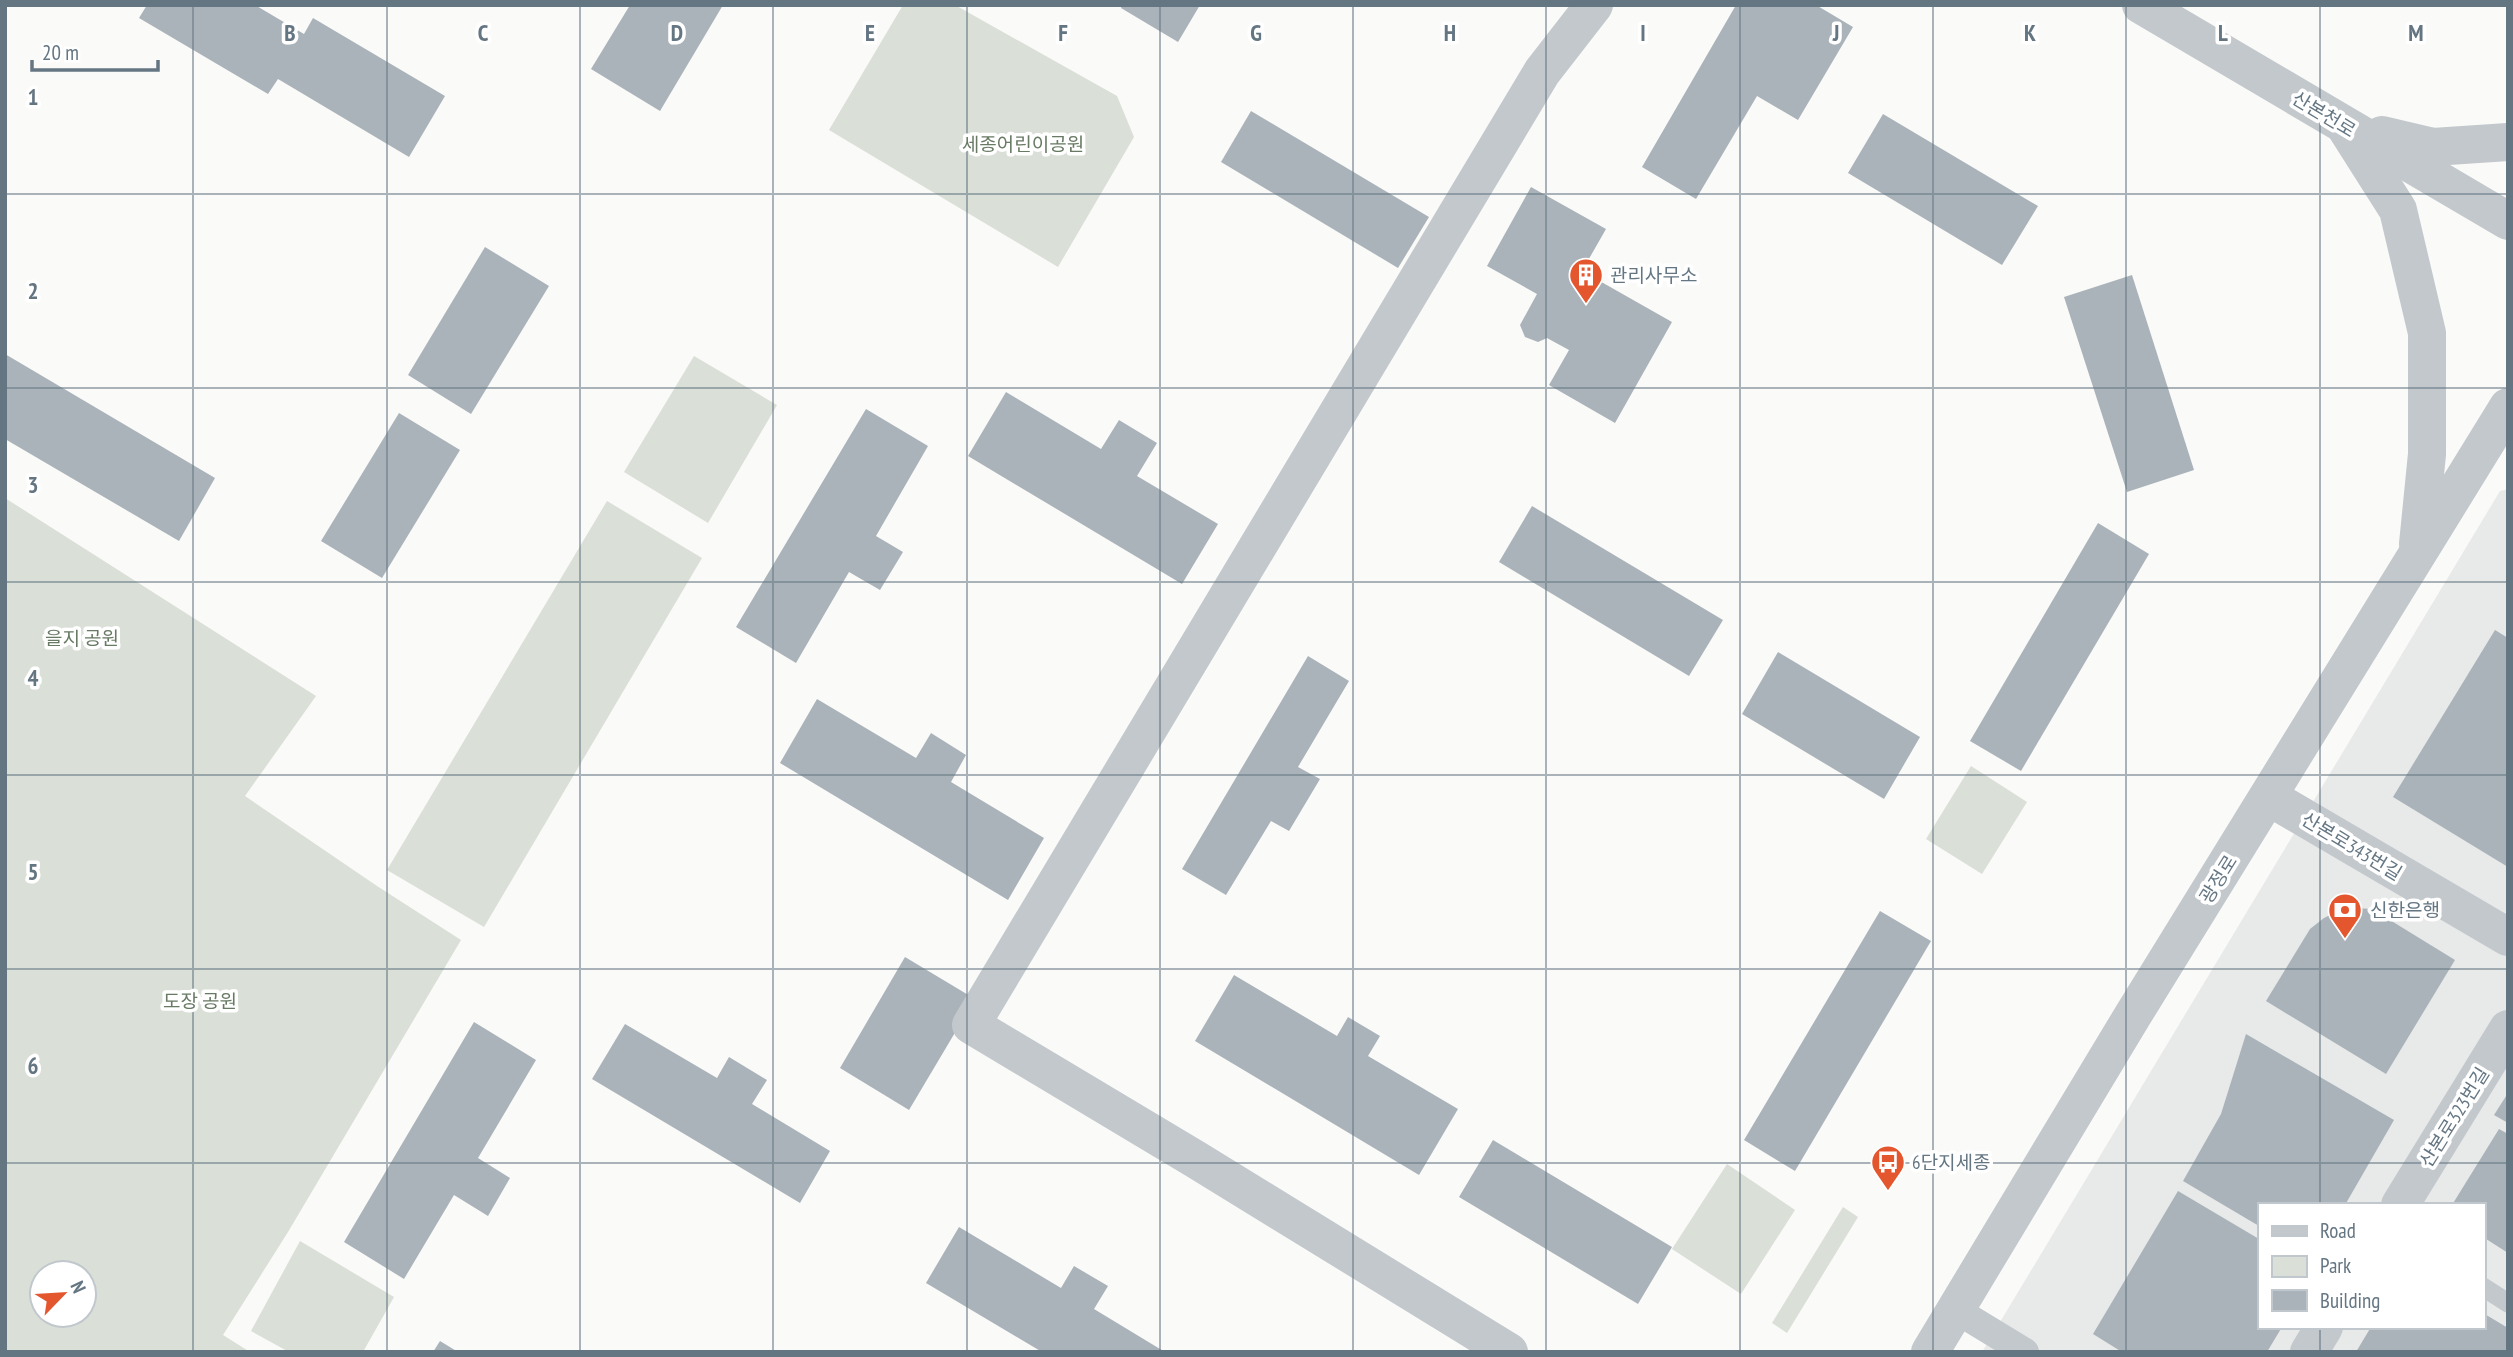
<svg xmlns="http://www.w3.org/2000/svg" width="2513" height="1357" viewBox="0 0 2513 1357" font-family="'PT Sans Narrow','Noto Sans KR',sans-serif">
	<rect width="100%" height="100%" fill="#fafaf8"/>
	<path fill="#e8e9e9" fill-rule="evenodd" d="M2508 489V1352H1982L2500 491ZM2259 1205H2483V1327H2259Z"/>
	<g fill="#dadfd7" fill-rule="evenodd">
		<path d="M903 5H955L1117 96 1134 137 1058 267 829 130Z"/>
		<path d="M694 356 777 405 708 523 624 472Z"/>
		<path d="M5 498 316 696 245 796 377 886 461 940 288 1232 223 1335 250 1352H5ZM84 1273V1315H42V1273Z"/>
		<path d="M607 501 702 558 484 927 387 870Z"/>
		<path d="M1971 766 2027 802 1982 874 1926 839Z"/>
		<path d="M1727 1164 1795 1210 1741 1294 1672 1249Z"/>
		<path d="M1843 1207 1858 1217 1787 1333 1772 1323Z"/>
		<path d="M300 1241 394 1297 363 1352H289L251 1331Z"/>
	</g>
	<g fill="#aab3b9">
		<path d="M147 5H255L304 34 313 18 445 96 409 157 278 79 268 94 139 18Z"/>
		<path d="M630 5H723L660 111 591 69Z"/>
		<path d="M1122 5H1200L1178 42 1121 8Z"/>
		<path d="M1736 5H1816L1853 27 1798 120 1757 96 1696 199 1642 167Z"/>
		<path d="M1251 111 1429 217 1398 268 1221 162Z"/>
		<path d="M1883 114 2038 206 2002 265 1848 173Z"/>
		<path d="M1531 187 1606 229 1582 271 1672 322 1615 423 1549 385 1569 350 1547 338 1538 342 1525 337 1520 325 1537 294 1487 266Z"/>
		<path d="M485 247 549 286 471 414 408 375Z"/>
		<path d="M2132 275 2194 470 2127 492 2064 297Z"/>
		<path d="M5 354 215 478 179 541 5 439Z"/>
		<path d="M1006 392 1101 449 1119 420 1157 443 1137 476 1218 524 1182 584 968 456Z"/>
		<path d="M866 409 928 446 876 536 903 552 880 590 849 572 796 663 736 627Z"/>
		<path d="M399 413 460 450 382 578 321 541Z"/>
		<path d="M1532 506 1723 620 1689 676 1499 562Z"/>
		<path d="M2098 523 2149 554 2021 771 1970 741Z"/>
		<path d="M2495 630 2508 638V867L2393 797Z"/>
		<path d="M1778 652 1920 737 1884 799 1742 714Z"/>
		<path d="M1308 656 1349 681 1298 767 1320 779 1289 831 1271 821 1226 895 1182 869Z"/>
		<path d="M817 699 916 758 931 733 966 755 951 782 1044 838 1008 900 780 763Z"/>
		<path d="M2356 908 2372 909 2455 960 2386 1074 2266 1001 2310 929 2324 918 2340 910Z"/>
		<path d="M1880 911 1931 941 1795 1171 1744 1140Z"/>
		<path d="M905 957 975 999 909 1110 840 1068Z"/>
		<path d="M1234 975 1337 1036 1348 1017 1380 1036 1368 1056 1458 1109 1419 1175 1195 1041Z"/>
		<path d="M474 1022 536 1060 478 1158 510 1178 488 1216 454 1195 404 1279 344 1242Z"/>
		<path d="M625 1024 717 1078 729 1057 767 1080 752 1104 830 1151 800 1203 592 1079Z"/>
		<path d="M2246 1034 2394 1120 2345 1205H2259V1226L2183 1181 2221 1114Z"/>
		<path d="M2508 1093V1123L2494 1115Z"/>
		<path d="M2499 1129 2508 1134V1253L2483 1237V1205H2452Z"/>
		<path d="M1493 1140 1672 1247 1638 1304 1459 1197Z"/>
		<path d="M2178 1191 2259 1239V1327H2282L2267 1352H2122L2093 1334Z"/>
		<path d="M959 1227 1061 1288 1074 1266 1108 1286 1094 1309 1165 1352H1042L926 1283Z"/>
		<path d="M2483 1313 2508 1328V1352H2356L2371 1327H2483Z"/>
		<path d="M440 1341 458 1352H433Z"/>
	</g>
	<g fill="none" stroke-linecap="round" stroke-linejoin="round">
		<path stroke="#c3c8cc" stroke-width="19" d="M2483 1287 2508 1303"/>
		<path stroke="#c3c8cc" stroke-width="28" d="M1956 1310 2025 1352"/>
		<g stroke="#c3c8cc" stroke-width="38">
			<path d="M2269 797 2508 937"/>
			<path d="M2400 1205 2508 1029"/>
			<path d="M1509 1352 1195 1159 971 1025 1542 72 1594 5"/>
			<path d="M2309 1352 2324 1327"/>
		</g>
		<g stroke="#c3c8cc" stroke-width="38">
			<path d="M2141 5 2508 221"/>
			<path d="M2346 128 2398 210 2427 333V454L2418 544"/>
			<path d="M2382 135 2433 147 2508 142"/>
			<path d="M1930 1352 2133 1015 2508 407"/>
		</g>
	</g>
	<path fill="none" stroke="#657683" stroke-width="2" stroke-opacity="0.55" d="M193 5V1352M387 5V1352M580 5V1352M773 5V1352M967 5V1352M1160 5V1352M1353 5V1352M1546 5V1352M1740 5V1352M1933 5V1352M2126 5V1352M2320 5V1205M5 194H2508M5 388H2508M5 582H2508M5 775H2508M5 969H2508M5 1163H2508M2320 1327V1352"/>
	<defs>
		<g id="building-pin" transform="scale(1.75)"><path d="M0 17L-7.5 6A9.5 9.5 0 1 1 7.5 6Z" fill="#e4572e" stroke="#fff"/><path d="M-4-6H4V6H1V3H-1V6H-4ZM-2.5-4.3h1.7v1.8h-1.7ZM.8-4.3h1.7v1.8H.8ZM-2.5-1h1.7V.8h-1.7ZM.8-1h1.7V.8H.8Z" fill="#fff"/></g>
		<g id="bank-pin" transform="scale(1.75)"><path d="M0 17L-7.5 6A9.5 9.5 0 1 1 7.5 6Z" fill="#e4572e" stroke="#fff"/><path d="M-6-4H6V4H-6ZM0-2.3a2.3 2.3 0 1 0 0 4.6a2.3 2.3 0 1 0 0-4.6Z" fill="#fff"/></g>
		<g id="bus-pin" transform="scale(1.75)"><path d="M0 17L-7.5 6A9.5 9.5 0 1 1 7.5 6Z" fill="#e4572e" stroke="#fff"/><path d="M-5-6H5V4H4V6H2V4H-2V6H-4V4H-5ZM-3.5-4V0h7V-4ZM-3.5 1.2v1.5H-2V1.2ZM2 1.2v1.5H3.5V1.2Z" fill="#fff"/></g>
	</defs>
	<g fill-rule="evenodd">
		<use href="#building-pin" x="1586" y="275"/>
		<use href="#bank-pin" x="2345" y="910"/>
		<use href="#bus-pin" x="1888" y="1162"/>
	</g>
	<g text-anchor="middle" stroke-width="7" stroke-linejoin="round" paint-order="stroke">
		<g font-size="19" fill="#657683" stroke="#fff">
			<text transform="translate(2324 114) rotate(31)" y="7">산본천로</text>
			<text transform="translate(2352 846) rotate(31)" y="7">산본로343번길</text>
			<text transform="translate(2218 879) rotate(-58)" y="7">광정로</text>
			<text transform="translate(2454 1117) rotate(-58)" y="7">산본로323번길</text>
		</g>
		<g font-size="19" fill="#687a64" stroke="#fff">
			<text x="1023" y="151">세종어린이공원</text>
			<text x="82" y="645">을지 공원</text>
			<text x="200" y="1008">도장 공원</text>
		</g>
		<g font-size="19" fill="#657683" stroke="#fff" text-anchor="start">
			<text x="1610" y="282">관리사무소</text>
			<text x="2370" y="917">신한은행</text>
			<text x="1912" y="1169">6단지세종</text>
		</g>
	</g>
	<g font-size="23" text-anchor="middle" font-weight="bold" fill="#657683" stroke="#fff" stroke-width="7" stroke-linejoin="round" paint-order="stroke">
		<text x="290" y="41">B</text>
		<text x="483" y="41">C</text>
		<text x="677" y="41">D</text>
		<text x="870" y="41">E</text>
		<text x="1063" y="41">F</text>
		<text x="1256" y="41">G</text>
		<text x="1450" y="41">H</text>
		<text x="1643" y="41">I</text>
		<text x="1836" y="41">J</text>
		<text x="2030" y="41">K</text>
		<text x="2223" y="41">L</text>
		<text x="2416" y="41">M</text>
		<text x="33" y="105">1</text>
		<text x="33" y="299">2</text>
		<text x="33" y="493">3</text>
		<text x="33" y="686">4</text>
		<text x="33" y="880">5</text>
		<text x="33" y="1074">6</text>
	</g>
	<rect width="2513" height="1357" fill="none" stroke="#657683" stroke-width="14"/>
	<rect x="2258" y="1203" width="228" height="126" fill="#ffffff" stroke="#c1c8cd" stroke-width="2"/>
	<rect x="2272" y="1226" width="35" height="10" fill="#c3c8cc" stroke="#c1c8cd" stroke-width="2"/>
	<text x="2320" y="1238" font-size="21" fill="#657683">Road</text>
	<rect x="2272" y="1256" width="35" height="21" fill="#dadfd7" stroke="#c1c8cd" stroke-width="2"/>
	<text x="2320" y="1273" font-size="21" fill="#657683">Park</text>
	<rect x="2272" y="1290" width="35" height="21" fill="#aab3b9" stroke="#c1c8cd" stroke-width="2"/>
	<text x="2320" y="1308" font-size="21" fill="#657683">Building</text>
	<g transform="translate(63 1294) rotate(65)"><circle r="33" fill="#ffffff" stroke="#c1c8cd" stroke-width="2"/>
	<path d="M0-5L12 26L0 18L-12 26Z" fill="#e4572e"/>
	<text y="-10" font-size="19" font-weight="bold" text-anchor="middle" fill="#657683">N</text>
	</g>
	<path d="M32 60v10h126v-10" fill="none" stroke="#657683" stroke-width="3.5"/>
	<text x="42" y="60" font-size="21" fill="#657683" stroke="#ffffff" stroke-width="5" paint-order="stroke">20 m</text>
</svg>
